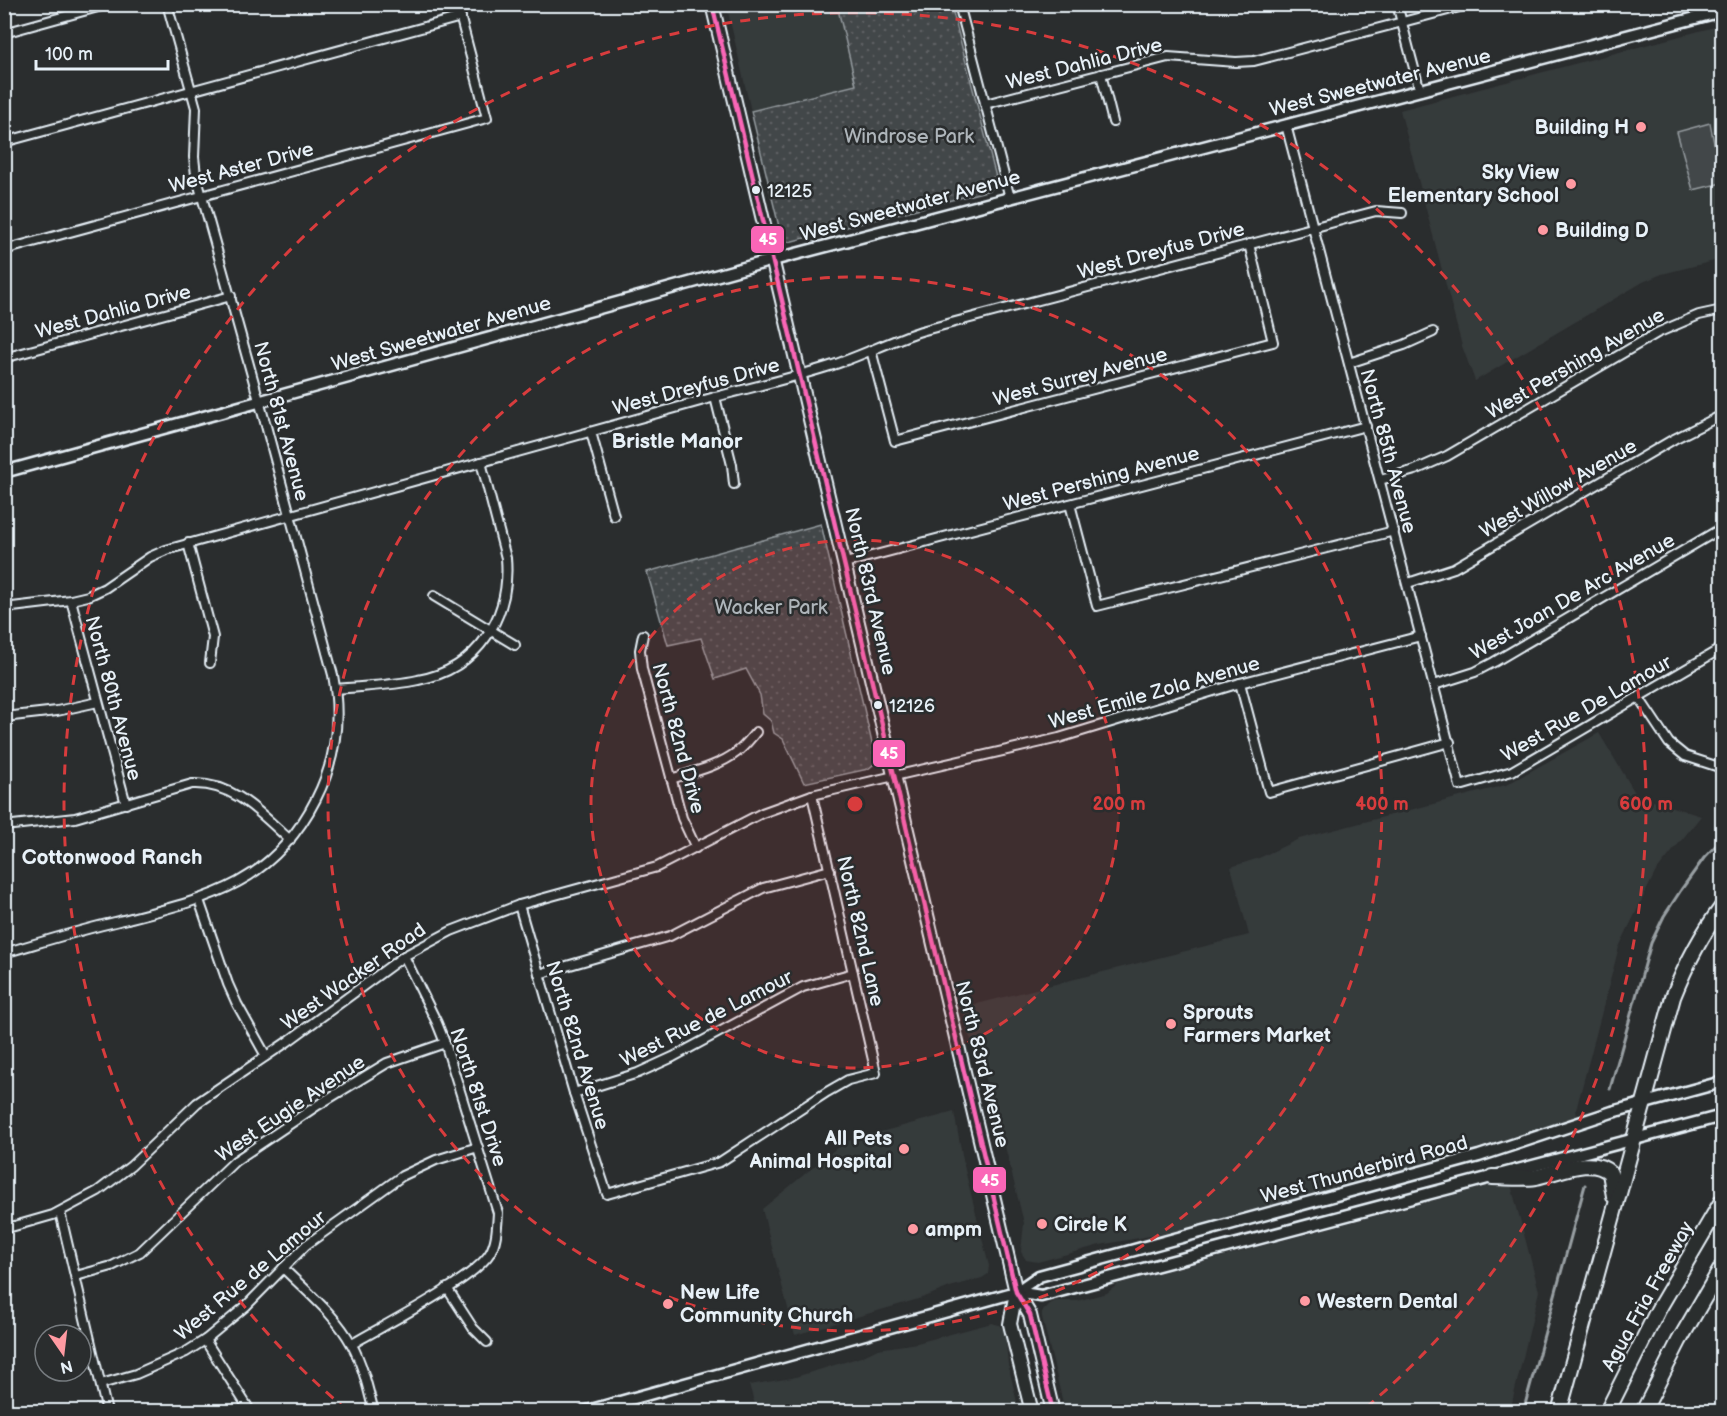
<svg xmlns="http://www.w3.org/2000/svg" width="1727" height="1416" viewBox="0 0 1727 1416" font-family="'Balsamiq Sans',sans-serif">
	<defs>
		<pattern id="park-dots" width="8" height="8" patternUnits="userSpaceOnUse" patternTransform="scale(1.5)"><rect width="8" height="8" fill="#424648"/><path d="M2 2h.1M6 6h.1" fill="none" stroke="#5d6163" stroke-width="1.8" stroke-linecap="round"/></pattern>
	</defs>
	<rect width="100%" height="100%" fill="#2a2d2e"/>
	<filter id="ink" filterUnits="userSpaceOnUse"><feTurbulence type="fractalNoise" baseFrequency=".0167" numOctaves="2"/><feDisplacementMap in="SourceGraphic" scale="12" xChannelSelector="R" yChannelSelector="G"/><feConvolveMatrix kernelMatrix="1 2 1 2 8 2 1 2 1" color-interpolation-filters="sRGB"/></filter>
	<g filter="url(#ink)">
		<g fill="#363a3b">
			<path d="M759 5H837L856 85 751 111 728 12Z"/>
			<path d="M1722 25V259L1662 274 1643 282 1475 381 1462 346 1400 110Z"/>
			<path d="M1599 733 1637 796 1701 816 1655 873 1619 947 1576 1110 1577 1116 1463 1153 1167 1233 1100 1245 1038 1262 1026 1260 1021 1252 1024 1223 1003 1138 991 1106 981 1061 969 1035 964 1015 966 1010 973 1005 1249 935 1231 867 1259 858 1299 839 1506 785Z"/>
			<path d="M954 1112 965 1170 989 1266 988 1274 982 1278 950 1287 922 1298 795 1335 762 1209 844 1142Z"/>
			<path d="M1496 1184 1511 1185 1539 1291 1510 1411H1065L1042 1317V1312L1050 1304 1055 1301H1077L1107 1293 1118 1284Z"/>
			<path d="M992 1323 999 1325 1005 1331 1008 1364 1019 1411H757L749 1385 792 1378 861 1357 878 1349 917 1343Z"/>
		</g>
		<path fill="#424648" stroke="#959ca0" stroke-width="1.5" d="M1710 123 1722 183 1693 190 1677 132Z"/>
		<g fill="url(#park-dots)" stroke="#959ca0" stroke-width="1.5">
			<path d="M837 5H951L996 177V184L990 190 789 242 783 239 781 235 751 111 856 85Z"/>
			<path d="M821 524 875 756 874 764 868 769 804 783 783 739 774 733 771 721 763 714 760 695 746 669 715 679 701 638 668 645 647 572Z"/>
		</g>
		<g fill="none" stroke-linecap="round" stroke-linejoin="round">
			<g stroke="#989fa3" stroke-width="3">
				<path d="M1610 1089 1651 943 1664 916 1681 890 1704 858 1722 839"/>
				<path d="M1523 1412 1585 1185"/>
			</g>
			<g stroke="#e8f1f8" stroke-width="12">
				<g id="street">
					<path d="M959 4 1010 198"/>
					<path d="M1397 4 1420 91"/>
					<path d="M4 33 109 4"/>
					<path d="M1101 74 1113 122"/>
					<path d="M985 104 1168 57 1236 62 1254 61 1471 4"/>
					<path d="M1286 125 1460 786 1512 771 1722 648"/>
					<path d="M4 142 461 17"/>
					<path d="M4 250 487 118 457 4"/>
					<path d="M871 350 895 441 1273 342 1249 244"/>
					<path d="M4 358 231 296"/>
					<path d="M1349 363 1404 345 1433 332"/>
					<path d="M715 397 732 465 734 484"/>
					<path d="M591 432 614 516"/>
					<path d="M1380 480 1415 470 1447 456 1657 333 1699 315 1722 310"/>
					<path d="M1070 504 1097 606 1394 531"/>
					<path d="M188 543 213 637 210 663"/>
					<path d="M845 563 1366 426"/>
					<path d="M1408 583 1454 568 1674 439 1722 415"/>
					<path d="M434 596 515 645"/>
					<path d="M71 600 126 804"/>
					<path d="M4 608 71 600 88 596 105 588 150 557 166 550 715 397C753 387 792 378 830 366 861 356 890 341 921 331L1376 211 1402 213"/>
					<path d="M643 635 640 650 642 669 682 818 696 848"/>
					<path d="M1240 683 1269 792 1450 742"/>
					<path d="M1434 685 1475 672 1494 662 1722 528"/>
					<path d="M336 689C363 686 391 686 418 680 478 669 511 617 506 558L481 462"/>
					<path d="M1639 698 1669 743 1685 756 1722 768"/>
					<path d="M4 717 57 711 98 702"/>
					<path d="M671 779C693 772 719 766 737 752 744 747 750 739 756 732"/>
					<path d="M4 826 75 818 192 784C234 782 261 814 290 840"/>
					<path d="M199 900 228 984 237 1004 266 1056"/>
					<path d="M519 905 574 1093 607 1194 720 1162 827 1092 848 1080 876 1073 812 795"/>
					<path d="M4 953C42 942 80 930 119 921 206 899 272 886 316 799 336 760 341 718 333 675L265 422 196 175 194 157 196 108 167 4"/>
					<path d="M539 974 670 936 763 888 830 870"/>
					<path d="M574 1093 638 1073 673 1057 803 987 853 973"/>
					<path d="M60 1212 107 1412"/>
					<path d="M4 1229 53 1215 98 1191 131 1166 197 1103 287 1042 404 956 451 931 519 905 657 867 762 813 812 795 1059 738 1240 683 1421 636"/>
					<path d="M283 1268C307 1292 336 1315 352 1345 363 1365 368 1389 374 1412"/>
					<path d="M76 1276 112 1266 140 1252 235 1161 318 1105 387 1063 445 1043"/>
					<path d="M447 1288 473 1328 487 1342"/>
					<path d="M205 1340 249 1409"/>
					<path d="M352 1344C382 1326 474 1280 490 1253 497 1241 497 1226 498 1213L445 1043 437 1023 404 956"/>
					<path d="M101 1384 136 1374 186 1352 205 1340 246 1306 306 1245 402 1176 436 1160 478 1147"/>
				</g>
			</g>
			<g stroke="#e8f1f8" stroke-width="15">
				<g id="secondary">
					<path d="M4 472 773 260 1722 11"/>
					<path d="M1016 1292 1041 1296 1722 1116"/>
					<path d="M584 1412 1016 1292 1039 1276 1479 1156 1612 1112 1722 1082"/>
				</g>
			</g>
			<g stroke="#e8f1f8" stroke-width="16">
				<g id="primary">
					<path d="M712 4 1016 1292 1030 1315 1053 1412"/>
					<path d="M1016 1292 1010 1324 1032 1412"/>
				</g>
			</g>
			<g stroke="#e8f1f8" stroke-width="18">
				<g id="highway">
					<path d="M1492 1177C1506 1177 1522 1179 1536 1177 1557 1173 1592 1155 1610 1173L1614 1196"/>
					<path d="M1559 1412 1673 997C1686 964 1701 935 1722 907"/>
					<path d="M1607 1412 1658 1310 1722 1201"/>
					<path d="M1643 1412 1679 1341 1722 1267"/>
				</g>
			</g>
			<use href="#street" stroke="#2a2d2e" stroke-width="8"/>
			<use href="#secondary" stroke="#2a2d2e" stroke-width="10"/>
			<use href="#primary" stroke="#2a2d2e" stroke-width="12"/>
			<use href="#highway" stroke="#2a2d2e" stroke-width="14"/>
			<g stroke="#2a2d2e" stroke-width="9">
				<path id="bus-1" d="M712 4 1016 1292 1030 1315 1053 1412"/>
			</g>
			<use href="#bus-1" stroke="#fa66b7" stroke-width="4.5"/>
		</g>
	</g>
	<circle cx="855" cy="804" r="264" fill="#d83c3d" fill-opacity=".12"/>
	<g fill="none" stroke="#d83c3d" stroke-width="3" stroke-dasharray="10 8">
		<circle cx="855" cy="804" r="264"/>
		<circle cx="855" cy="804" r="527"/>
		<path d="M347 1410A791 791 0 1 1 1363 1410"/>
	</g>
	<g fill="#ff9aa2" stroke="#2a2d2e" stroke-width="2">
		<circle cx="1641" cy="127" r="6"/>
		<circle cx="1571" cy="184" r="6"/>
		<circle cx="1543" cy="230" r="6"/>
		<circle cx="1171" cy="1024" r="6"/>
		<circle cx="904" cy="1149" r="6"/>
		<circle cx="1042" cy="1224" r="6"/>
		<circle cx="913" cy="1229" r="6"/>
		<circle cx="1305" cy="1301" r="6"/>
		<circle cx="668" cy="1304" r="6"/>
	</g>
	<g fill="#e8f1f8" stroke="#2a2d2e" stroke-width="2">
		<circle cx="756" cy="190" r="5"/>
		<circle cx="878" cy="705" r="5"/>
	</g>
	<g text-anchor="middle" stroke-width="5" stroke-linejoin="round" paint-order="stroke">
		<g font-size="18" fill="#e8f1f8" stroke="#2a2d2e" text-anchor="start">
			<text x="767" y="197">12125</text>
			<text x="889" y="712">12126</text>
		</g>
		<g font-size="20" fill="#e8f1f8" stroke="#2a2d2e">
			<text transform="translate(1084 63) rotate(-14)" y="7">West Dahlia Drive</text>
			<text transform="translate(1380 82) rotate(-14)" y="7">West Sweetwater Avenue</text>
			<text transform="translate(241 167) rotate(-15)" y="7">West Aster Drive</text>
			<text transform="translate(910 205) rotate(-15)" y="7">West Sweetwater Avenue</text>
			<text transform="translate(1161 250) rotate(-15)" y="7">West Dreyfus Drive</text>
			<text transform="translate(113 311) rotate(-15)" y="7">West Dahlia Drive</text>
			<text transform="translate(441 333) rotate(-16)" y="7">West Sweetwater Avenue</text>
			<text transform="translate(1575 363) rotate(-30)" y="7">West Pershing Avenue</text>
			<text transform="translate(1080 376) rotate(-15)" y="7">West Surrey Avenue</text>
			<text transform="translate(696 386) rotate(-15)" y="7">West Dreyfus Drive</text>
			<text transform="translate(282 421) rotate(75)" y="7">North 81st Avenue</text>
			<text transform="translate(1389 451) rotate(75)" y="7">North 85th Avenue</text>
			<text transform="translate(1101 478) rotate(-15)" y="7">West Pershing Avenue</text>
			<text transform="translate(1558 488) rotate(-30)" y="7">West Willow Avenue</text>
			<text transform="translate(871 591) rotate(77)" y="7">North 83rd Avenue</text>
			<text transform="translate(1572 596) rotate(-30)" y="7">West Joan De Arc Avenue</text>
			<text transform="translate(1154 692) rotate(-16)" y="7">West Emile Zola Avenue</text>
			<text transform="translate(114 698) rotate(75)" y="7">North 80th Avenue</text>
			<text transform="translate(1586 708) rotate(-30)" y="7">West Rue De Lamour</text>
			<text transform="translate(679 738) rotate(75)" y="7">North 82nd Drive</text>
			<text transform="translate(861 931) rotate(77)" y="7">North 82nd Lane</text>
			<text transform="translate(353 976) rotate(-35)" y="7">West Wacker Road</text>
			<text transform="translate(706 1018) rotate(-27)" y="7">West Rue de Lamour</text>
			<text transform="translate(578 1045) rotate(73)" y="7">North 82nd Avenue</text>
			<text transform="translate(983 1064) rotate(76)" y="7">North 83rd Avenue</text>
			<text transform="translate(479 1097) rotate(72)" y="7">North 81st Drive</text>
			<text transform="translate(290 1108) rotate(-34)" y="7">West Eugie Avenue</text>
			<text transform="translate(1364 1169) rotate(-15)" y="7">West Thunderbird Road</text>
			<text transform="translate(250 1275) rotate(-40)" y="7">West Rue de Lamour</text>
			<text transform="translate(1647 1296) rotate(-61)" y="7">Agua Fria Freeway</text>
		</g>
		<g font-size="20" font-weight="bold" fill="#e8f1f8" stroke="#2a2d2e" text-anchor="start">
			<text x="1629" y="134" text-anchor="end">Building H</text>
			<text x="1559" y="179" text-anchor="end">Sky View<tspan x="1559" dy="23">Elementary School</tspan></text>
			<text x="1555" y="237">Building D</text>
			<text x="1183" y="1019">Sprouts<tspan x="1183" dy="23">Farmers Market</tspan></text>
			<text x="892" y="1145" text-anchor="end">All Pets<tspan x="892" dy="23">Animal Hospital</tspan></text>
			<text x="1054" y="1231">Circle K</text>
			<text x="925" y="1236">ampm</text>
			<text x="680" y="1299">New Life<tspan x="680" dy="23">Community Church</tspan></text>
			<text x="1317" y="1308">Western Dental</text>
		</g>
		<g font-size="20" fill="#aeb5ba" stroke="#2a2d2e">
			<text x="909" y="143">Windrose Park</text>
			<text x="771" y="614">Wacker Park</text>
		</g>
		<g font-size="21" font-weight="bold" fill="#e8f1f8" stroke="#2a2d2e">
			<text x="677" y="448">Bristle Manor</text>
			<text x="112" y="864">Cottonwood Ranch</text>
		</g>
	</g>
	<circle cx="855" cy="804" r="9" fill="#d83c3d" stroke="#2a2d2e" stroke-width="3"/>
	<g font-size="18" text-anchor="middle" font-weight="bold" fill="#d83c3d" stroke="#2a2d2e" stroke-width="5" stroke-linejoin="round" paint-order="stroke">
		<text x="1119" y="810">200 m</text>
		<text x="1382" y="810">400 m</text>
		<text x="1646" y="810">600 m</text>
	</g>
	<g stroke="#2a2d2e" stroke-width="2">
		<rect x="750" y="225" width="35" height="29" rx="6" fill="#fa66b7"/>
		<rect x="872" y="739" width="34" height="29" rx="6" fill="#fa66b7"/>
		<rect x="972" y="1166" width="35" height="28" rx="6" fill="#fa66b7"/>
	</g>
	<g font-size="16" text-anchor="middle" font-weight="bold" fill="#fff">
		<text x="768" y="245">45</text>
		<text x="889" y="759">45</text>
		<text x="990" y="1186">45</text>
	</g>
	<rect width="1727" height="1416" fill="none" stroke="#2a2d2e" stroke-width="24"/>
	<rect x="12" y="12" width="1703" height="1392" fill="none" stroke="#e8f1f8" stroke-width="2" filter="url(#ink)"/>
	<g transform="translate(63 1353) rotate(166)"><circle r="28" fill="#2a2d2e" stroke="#767b7f" stroke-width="1.5"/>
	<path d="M0-4.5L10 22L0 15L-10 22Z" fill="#ff9aa2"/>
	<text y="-9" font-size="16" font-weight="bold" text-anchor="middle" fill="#e8f1f8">N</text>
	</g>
	<path d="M36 60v9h132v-9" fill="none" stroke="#e8f1f8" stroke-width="3"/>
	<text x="45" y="60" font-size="18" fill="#e8f1f8" stroke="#2a2d2e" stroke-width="4.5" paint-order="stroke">100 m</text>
</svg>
